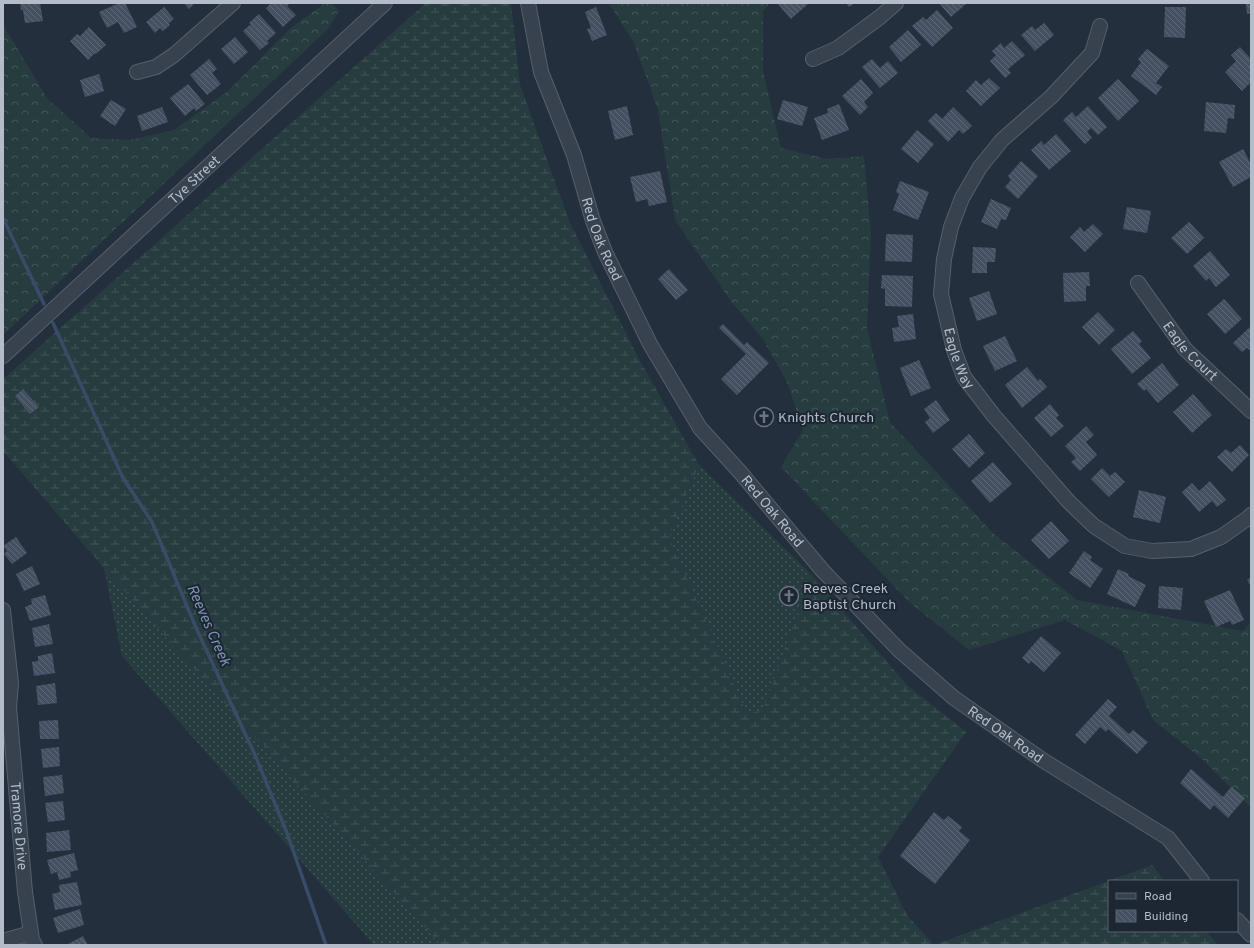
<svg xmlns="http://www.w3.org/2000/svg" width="1254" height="948" viewBox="0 0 1254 948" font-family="Overpass,sans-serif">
	<defs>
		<pattern id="grass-dots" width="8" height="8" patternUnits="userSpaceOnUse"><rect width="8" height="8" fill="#263c3f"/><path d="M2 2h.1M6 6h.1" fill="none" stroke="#435659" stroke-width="1.8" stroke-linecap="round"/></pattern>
		<pattern id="forest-crowns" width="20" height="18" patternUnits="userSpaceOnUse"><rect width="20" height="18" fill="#263c3f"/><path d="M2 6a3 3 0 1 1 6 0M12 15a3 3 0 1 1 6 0" fill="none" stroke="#435659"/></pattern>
		<pattern id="wetland-marsh" width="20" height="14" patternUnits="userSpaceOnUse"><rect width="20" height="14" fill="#263c3f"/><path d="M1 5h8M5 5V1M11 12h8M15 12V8" fill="none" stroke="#435659"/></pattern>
		<pattern id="building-back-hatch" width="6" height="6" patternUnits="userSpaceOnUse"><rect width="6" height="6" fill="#455162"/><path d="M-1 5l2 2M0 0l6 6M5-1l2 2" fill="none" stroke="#5d6877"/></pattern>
	</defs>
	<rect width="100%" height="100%" fill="#242f3e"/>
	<g fill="url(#grass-dots)">
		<path d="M699 465 811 574 763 711 747 714 669 537Z"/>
		<path d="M104 568 441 945H374L122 656Z"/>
	</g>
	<g fill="url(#forest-crowns)">
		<path d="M325 3H331L339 11 327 30 3 335V20L5 28 47 98 91 138 130 140 174 130 228 91 292 27Z"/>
		<path d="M609 3H770L763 11V71L781 148 828 159 864 156 871 235 867 328 890 422 993 533 1077 600 1243 631 1251 621V808L1202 759 1153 720 1122 651 1065 620 969 650 909 602 781 467 803 430 787 382 763 339 730 300 675 220 658 110 634 43Z"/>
	</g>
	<path fill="url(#wetland-marsh)" d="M426 3H511L520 85 570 223 639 359 699 465 669 537 747 714 763 710 811 574 907 685 966 732 878 857 907 915 934 945 1152 865 1165 881H1109V931H1206L1218 945H441L104 568 3 451V379Z"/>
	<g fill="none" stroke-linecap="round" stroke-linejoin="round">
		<g stroke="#394c67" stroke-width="3.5">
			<path d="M3 218 44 304"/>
			<path d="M53 323 123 478 152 522 197 630 255 755 287 833 326 945"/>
		</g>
	</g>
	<g fill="url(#building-back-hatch)">
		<path d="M20 3H40L43 21 25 23 23 10H21Z"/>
		<path d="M119 3H125L137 27 124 33 118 22 107 28 99 12Z"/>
		<path d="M184 3H195L189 9Z"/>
		<path d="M271 3H290L287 6 296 15 283 27 266 8Z"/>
		<path d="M779 3H809L791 19 778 4Z"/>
		<path d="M846 3H855L849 7Z"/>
		<path d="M939 3H967L951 17Z"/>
		<path d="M1251 3V13L1247 14 1246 4Z"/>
		<path d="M164 7 174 19 169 23 170 25 163 31 160 28 155 33 146 22Z"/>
		<path d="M596 7 607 35 592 41 587 29 591 28 585 12Z"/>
		<path d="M1165 7H1186L1185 38 1164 37Z"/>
		<path d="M937 10 953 28 932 47 912 26 923 17 926 20Z"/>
		<path d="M259 14 276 33 267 41 269 43 260 50 243 31 251 24 249 23Z"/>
		<path d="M1044 23 1054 35 1035 51 1021 35 1032 26 1035 30Z"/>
		<path d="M89 27 106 45 96 54 95 53 88 60 70 41 77 34 80 36Z"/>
		<path d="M908 30 921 45 901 62 889 47Z"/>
		<path d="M235 37 248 52 234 64 221 49Z"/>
		<path d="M1012 41 1025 55 1008 69 1011 73 1005 78 990 61 996 55 992 51 1001 43 1004 48Z"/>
		<path d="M1240 47 1251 59V82L1242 91 1225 72 1236 61 1231 55Z"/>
		<path d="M1147 49 1169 66 1156 83 1162 87 1156 95 1131 76 1141 62 1138 59Z"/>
		<path d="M209 59 217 69 212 73 221 84 207 95 190 75Z"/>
		<path d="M872 59 880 68 888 61 898 73 880 88 862 67Z"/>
		<path d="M99 74 104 91 85 97 80 80Z"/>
		<path d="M989 78 1000 88 981 106 966 91 976 80 981 85Z"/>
		<path d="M861 79 873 93 864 102 868 107 860 115 842 96Z"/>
		<path d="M1118 79 1139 101 1118 121 1098 98Z"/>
		<path d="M188 84 205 104 196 111 194 108 185 116 170 98Z"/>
		<path d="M111 100 126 109 115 126 100 116Z"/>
		<path d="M783 100 808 107 802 126 777 119Z"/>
		<path d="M1206 102 1235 105 1234 119 1228 118 1226 133 1204 131Z"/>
		<path d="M839 104 849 130 822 140 814 118 828 113 827 109Z"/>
		<path d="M627 106 633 135 615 140 608 111Z"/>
		<path d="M1088 106 1107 127 1098 135 1091 128 1087 132 1092 138 1085 144 1063 120 1072 112 1076 117Z"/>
		<path d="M162 107 168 122 142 131 137 116Z"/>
		<path d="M953 107 972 126 963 134 959 130 948 142 928 121 936 113 942 119Z"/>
		<path d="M917 130 934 144 918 163 901 149Z"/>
		<path d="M1056 134 1071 151 1049 170 1031 150 1041 141 1044 145Z"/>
		<path d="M1243 149 1251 164V177L1233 187 1219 162Z"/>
		<path d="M1021 161 1038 176 1018 199 1005 187 1011 180 1008 176Z"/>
		<path d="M660 171 667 202 649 206 647 199 636 202 630 177Z"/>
		<path d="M900 181 929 192 918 220 893 210 899 194 896 192Z"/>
		<path d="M991 199 1011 208 1006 220 1001 219 997 229 981 222Z"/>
		<path d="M1127 207 1151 211 1147 233 1123 229Z"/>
		<path d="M1189 222 1204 238 1187 254 1171 238Z"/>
		<path d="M1093 224 1103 234 1085 252 1070 237 1080 227 1084 232Z"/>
		<path d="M886 234 913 235 912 262 885 261Z"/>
		<path d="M973 247 996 248 995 262H987V273H972Z"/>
		<path d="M1210 251 1230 275 1216 287 1209 278 1206 281 1193 266Z"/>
		<path d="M669 269 688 290 676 300 658 279Z"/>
		<path d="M1089 272 1090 286H1086V301L1064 302 1063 273Z"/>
		<path d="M882 275 913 276 912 307 885 306V289L881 288Z"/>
		<path d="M989 291 997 314 977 321 969 298Z"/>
		<path d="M1224 299 1242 319 1225 334 1207 314Z"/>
		<path d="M1098 312 1115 330 1099 345 1082 327Z"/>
		<path d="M913 314 916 339 894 342 892 328 899 327 897 316Z"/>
		<path d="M723 324 744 345 747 342 769 363 737 395 721 379 746 354 719 328Z"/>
		<path d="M1251 326V351L1247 348 1242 352 1233 343Z"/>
		<path d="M1133 331 1142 341 1139 344 1151 358 1132 374 1111 349Z"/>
		<path d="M1005 336 1017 361 995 371 983 346Z"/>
		<path d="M919 360 931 388 911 396 900 368Z"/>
		<path d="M1162 363 1179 385 1158 403 1146 389 1144 391 1137 384Z"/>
		<path d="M1027 367 1038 381 1040 379 1047 387 1022 408 1005 385Z"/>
		<path d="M23 389 39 407 30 414 15 396Z"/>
		<path d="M1193 394 1212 415 1192 433 1173 412Z"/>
		<path d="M936 400 950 420 933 433 925 422 930 418 924 409Z"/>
		<path d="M1050 404 1059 415 1056 418 1064 426 1051 437 1034 418Z"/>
		<path d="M1086 426 1094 435 1086 442 1097 455 1080 471 1071 462 1076 458 1065 446Z"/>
		<path d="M969 434 985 453 969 468 952 449Z"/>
		<path d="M1240 445 1249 455 1232 472 1217 457 1226 449 1231 453Z"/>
		<path d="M993 462 1012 484 990 503 971 481Z"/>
		<path d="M1102 468 1110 476 1115 472 1125 482 1109 497 1091 479Z"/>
		<path d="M1210 481 1226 500 1217 507 1212 501 1199 512 1182 492 1192 483 1199 491Z"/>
		<path d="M1139 490 1166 497 1160 523 1133 517Z"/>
		<path d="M1051 521 1069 541 1049 559 1031 540Z"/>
		<path d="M16 537 27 553 12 564 4 554 7 551 3 546Z"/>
		<path d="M1084 551 1092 557 1090 560 1103 569 1090 588 1069 573Z"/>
		<path d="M32 566 40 584 24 591 16 574Z"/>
		<path d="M1118 569 1129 574 1128 576 1146 585 1135 607 1107 594Z"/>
		<path d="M1251 577V586L1247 580Z"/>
		<path d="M1159 586 1183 588 1181 610 1158 608Z"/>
		<path d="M1230 590 1244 620 1232 625 1230 621 1216 627 1204 601Z"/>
		<path d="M45 595 51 615 30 621 25 607 32 604 31 599Z"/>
		<path d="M49 624 53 644 35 647 32 628Z"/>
		<path d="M1041 636 1061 653 1044 672 1031 661 1029 664 1022 658Z"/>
		<path d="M52 653 55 673 34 676 32 662 38 661V656Z"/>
		<path d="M55 683 57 703 38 705 36 686Z"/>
		<path d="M1108 699 1117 707 1109 716 1129 734 1133 730 1148 742 1137 754 1108 729 1106 732 1100 727 1085 744 1075 735Z"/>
		<path d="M58 720 59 739H40L39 721Z"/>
		<path d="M59 747 60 766 43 768 41 749Z"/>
		<path d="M1191 769 1223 797 1231 787 1245 798 1228 818 1214 805 1210 810 1180 783Z"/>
		<path d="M62 775 64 793 45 796 43 777Z"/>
		<path d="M63 801 65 820 48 822 45 803Z"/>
		<path d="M934 812 944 820 948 816 962 827 959 831 970 840 935 884 900 856Z"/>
		<path d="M69 830 71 850 47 852 46 833Z"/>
		<path d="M74 853 78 870 70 872 71 877 59 880 57 872 51 874 47 860Z"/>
		<path d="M77 882 82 905 55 910 52 894 60 892 59 885Z"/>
		<path d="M80 909 84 925 58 933 53 918Z"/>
		<path d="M83 936 88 945H66Z"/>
	</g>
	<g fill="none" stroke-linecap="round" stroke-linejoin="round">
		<g stroke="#565f6c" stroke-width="16">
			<g id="minor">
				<path id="s1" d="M528 3 541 72 574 155 593 221 605 252 650 344 700 428 740 472 823 571 899 650 954 698 1044 761 1168 838 1202 881"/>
				<path id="s2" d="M1100 26 1092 53 1051 97 1002 140 980 167 962 198 951 227 944 259 941 294 954 350 964 377 994 416 1069 502 1094 526 1125 546 1152 551 1191 549 1221 537 1248 518 1251 515"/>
				<path d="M813 59 838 48 880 17 896 3"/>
				<path d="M137 72 156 67 174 55 233 3"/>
				<path id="s3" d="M1138 283 1185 349 1251 411"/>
				<path id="s4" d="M3 356 385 3"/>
				<path id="s5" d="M3 610 11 683 9 707 25 892 32 940 35 945"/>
				<path d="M1237 920 1251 935"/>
				<path d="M3 941 31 933"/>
			</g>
		</g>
		<use href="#minor" stroke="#38414e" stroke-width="14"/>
	</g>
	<defs>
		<g id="church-ring" transform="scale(1)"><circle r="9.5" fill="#1d2633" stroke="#6b7280" stroke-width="1.5"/><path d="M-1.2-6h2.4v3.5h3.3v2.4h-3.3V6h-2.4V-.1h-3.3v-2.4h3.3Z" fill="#6b7280"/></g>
	</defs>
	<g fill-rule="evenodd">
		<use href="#church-ring" x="764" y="417"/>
		<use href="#church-ring" x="789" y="596"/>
	</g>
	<g text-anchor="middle" stroke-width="4" stroke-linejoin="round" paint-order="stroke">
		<g font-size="14" fill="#b4bcc9" stroke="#1d2633">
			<text dy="5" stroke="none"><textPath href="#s4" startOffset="260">Tye Street</textPath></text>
			<text dy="5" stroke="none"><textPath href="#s1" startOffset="248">Red Oak Road</textPath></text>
			<text dy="5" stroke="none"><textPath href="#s3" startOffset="86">Eagle Court</textPath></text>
			<text dy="5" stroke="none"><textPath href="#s2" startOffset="390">Eagle Way</textPath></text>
			<text dy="5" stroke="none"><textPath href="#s1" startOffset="572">Red Oak Road</textPath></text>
			<text dy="5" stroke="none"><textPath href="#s1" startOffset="896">Red Oak Road</textPath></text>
			<text dy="5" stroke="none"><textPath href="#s5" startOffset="217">Tramore Drive</textPath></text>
		</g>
		<g font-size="14" fill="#b4bcc9" stroke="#1d2633" text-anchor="start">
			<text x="778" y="422">Knights Church</text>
			<text x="803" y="593">Reeves Creek<tspan x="803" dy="16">Baptist Church</tspan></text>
		</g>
		<g font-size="15" font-style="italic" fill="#7c92b1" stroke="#1d2633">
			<text transform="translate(209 625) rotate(66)" y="5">Reeves Creek</text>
		</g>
	</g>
	<rect width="1254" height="948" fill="none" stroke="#b4bcc9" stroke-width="8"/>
	<rect x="1108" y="880" width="130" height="52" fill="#1d2633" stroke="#59626f"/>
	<rect x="1116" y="893" width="20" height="6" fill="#38414e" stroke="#59626f"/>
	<text x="1144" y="900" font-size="12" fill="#b4bcc9">Road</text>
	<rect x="1116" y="910" width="20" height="12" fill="url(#building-back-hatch)" stroke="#59626f"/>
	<text x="1144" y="920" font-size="12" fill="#b4bcc9">Building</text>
</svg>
